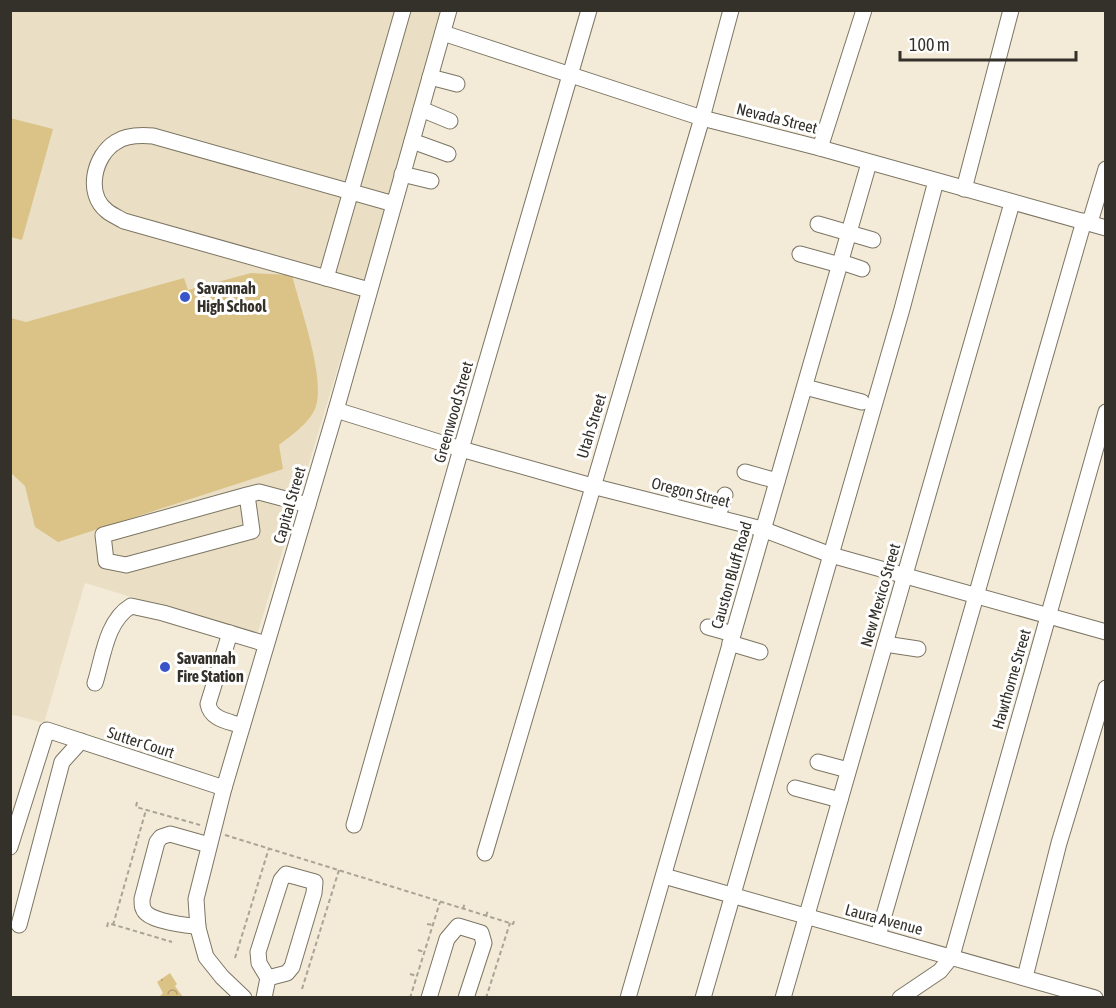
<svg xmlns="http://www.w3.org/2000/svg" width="1116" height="1008" viewBox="0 0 1116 1008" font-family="'Asap Condensed',sans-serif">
	<defs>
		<pattern id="park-crowns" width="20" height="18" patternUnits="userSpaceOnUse" patternTransform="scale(1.5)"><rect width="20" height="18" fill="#dbc388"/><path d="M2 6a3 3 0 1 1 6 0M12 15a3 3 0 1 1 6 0" fill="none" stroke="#b29f6f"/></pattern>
	</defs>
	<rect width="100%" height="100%" fill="#f3ebd8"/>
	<path fill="#eadfc4" d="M10 11H446L257 635 85 583 44 723 10 714Z"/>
	<path fill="url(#park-crowns)" d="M170 973 177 984 175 986 183 997 160 996 163 993 157 982Z"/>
	<g fill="#dbc388">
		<path d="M10 118 53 129 22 240 11 237Z"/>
		<path d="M251 273 292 275C300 307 325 376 316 406 311 422 292 435 279 445L283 469 58 542 35 527 25 486 11 473V318L26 322 184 278 188 290Z"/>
	</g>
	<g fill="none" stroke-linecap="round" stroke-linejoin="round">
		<g stroke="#7c7563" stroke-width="17">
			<g id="minor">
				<path d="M443 33 702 118 820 148 1106 228"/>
				<path d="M430 77 457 84"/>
				<path d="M421 109 450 121"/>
				<path d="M412 141 448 154"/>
				<path d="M820 148 864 10"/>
				<path d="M402 174 431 181"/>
				<path d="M964 189 1011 10"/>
				<path d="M1090 222 1106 169"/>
				<path d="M818 224 873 240"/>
				<path d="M800 254 840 265"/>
				<path d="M841 262 862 269"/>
				<path d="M326 278 403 10"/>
				<path d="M369 290 124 221C119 218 112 215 107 211 85 194 94 155 116 142 126 135 141 135 153 136L394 204"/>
				<path d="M805 387 862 402"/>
				<path d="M336 410 461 449 592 486 762 529 831 555 1106 632"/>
				<path d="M745 472 777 481"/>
				<path d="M247 495 252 531 126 565 106 561 103 535 247 495 259 492 308 505"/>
				<path d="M718 516 725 495"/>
				<path d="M708 627 733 634"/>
				<path d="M230 633 208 704C211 720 229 721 242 726"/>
				<path d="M730 643 760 652"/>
				<path d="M885 644 918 649"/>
				<path d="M95 683C103 658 106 621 131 606L163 613 266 644"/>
				<path d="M818 762 848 770"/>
				<path d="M795 788 840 800"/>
				<path d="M354 825 461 449 589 10"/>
				<path d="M10 847 47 730 224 788"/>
				<path d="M485 853 702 118 731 10"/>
				<path d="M664 876 1095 998"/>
				<path d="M19 925 62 762 81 741"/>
				<path d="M198 926C186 926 154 921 146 913 142 909 142 905 142 899L157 842 161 837 170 834 209 845"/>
				<path d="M878 936 1084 221"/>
				<path d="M1025 977 1059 843 1106 688"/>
				<path d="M244 998 222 977 206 957 198 928 196 899 224 788 336 410 449 10"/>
				<path d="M264 998 268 978 259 963 258 952 281 880 286 874 315 882 314 893 292 967 287 973 268 978"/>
				<path d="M429 998 447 939 458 926 481 933 484 943 466 998"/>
				<path d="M628 998 869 163"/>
				<path d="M703 998 902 309 936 181"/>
				<path d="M783 998 1012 203"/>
				<path d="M900 998 940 971 952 956 1106 412"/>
			</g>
		</g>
		<g stroke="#aaa496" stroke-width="2" stroke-dasharray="4.5 3" stroke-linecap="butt">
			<path d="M137 802 136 807 200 825"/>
			<path d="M225 835 513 924 515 919"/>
			<path d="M463 909 465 902"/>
			<path d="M486 916 488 910"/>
			<path d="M427 924 433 925"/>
			<path d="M113 925 146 810"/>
			<path d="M107 927 108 923 172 942"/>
			<path d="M418 950 424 952"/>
			<path d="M235 958 269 848"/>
			<path d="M410 974 417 976"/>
			<path d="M302 989 339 870"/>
			<path d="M410 998 440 902"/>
			<path d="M486 998 510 923"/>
		</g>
		<use href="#minor" stroke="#fff" stroke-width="15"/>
	</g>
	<g fill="#3956c8" stroke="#fff" stroke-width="2">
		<circle cx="185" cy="297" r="6"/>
		<circle cx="165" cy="667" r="6"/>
	</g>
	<g text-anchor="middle" stroke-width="6" stroke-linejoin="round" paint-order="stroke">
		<g font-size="16" fill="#34312a" stroke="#fff">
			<text transform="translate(777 118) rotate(14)" y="6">Nevada Street</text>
			<text transform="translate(453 412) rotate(-74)" y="6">Greenwood Street</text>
			<text transform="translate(591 426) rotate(-73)" y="6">Utah Street</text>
			<text transform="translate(691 492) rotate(14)" y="6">Oregon Street</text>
			<text transform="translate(289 505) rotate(-74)" y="6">Capital Street</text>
			<text transform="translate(731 575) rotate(-74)" y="6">Causton Bluff Road</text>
			<text transform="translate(880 595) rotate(-74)" y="6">New Mexico Street</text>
			<text transform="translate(1011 679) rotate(-74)" y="6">Hawthorne Street</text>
			<text transform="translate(141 742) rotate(18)" y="6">Sutter Court</text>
			<text transform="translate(884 919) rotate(15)" y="6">Laura Avenue</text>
		</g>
		<g font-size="16" font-weight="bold" fill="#34312a" stroke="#fff" text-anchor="start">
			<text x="197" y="294">Savannah<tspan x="197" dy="18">High School</tspan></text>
			<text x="177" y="664">Savannah<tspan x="177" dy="18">Fire Station</tspan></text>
		</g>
	</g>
	<rect width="1116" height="1008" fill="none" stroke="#34312a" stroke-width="24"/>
	<path d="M900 51v9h176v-9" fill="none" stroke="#34312a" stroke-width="3"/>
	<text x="909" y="51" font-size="18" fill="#34312a" stroke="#ffffff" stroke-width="4.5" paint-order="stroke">100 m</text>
</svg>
